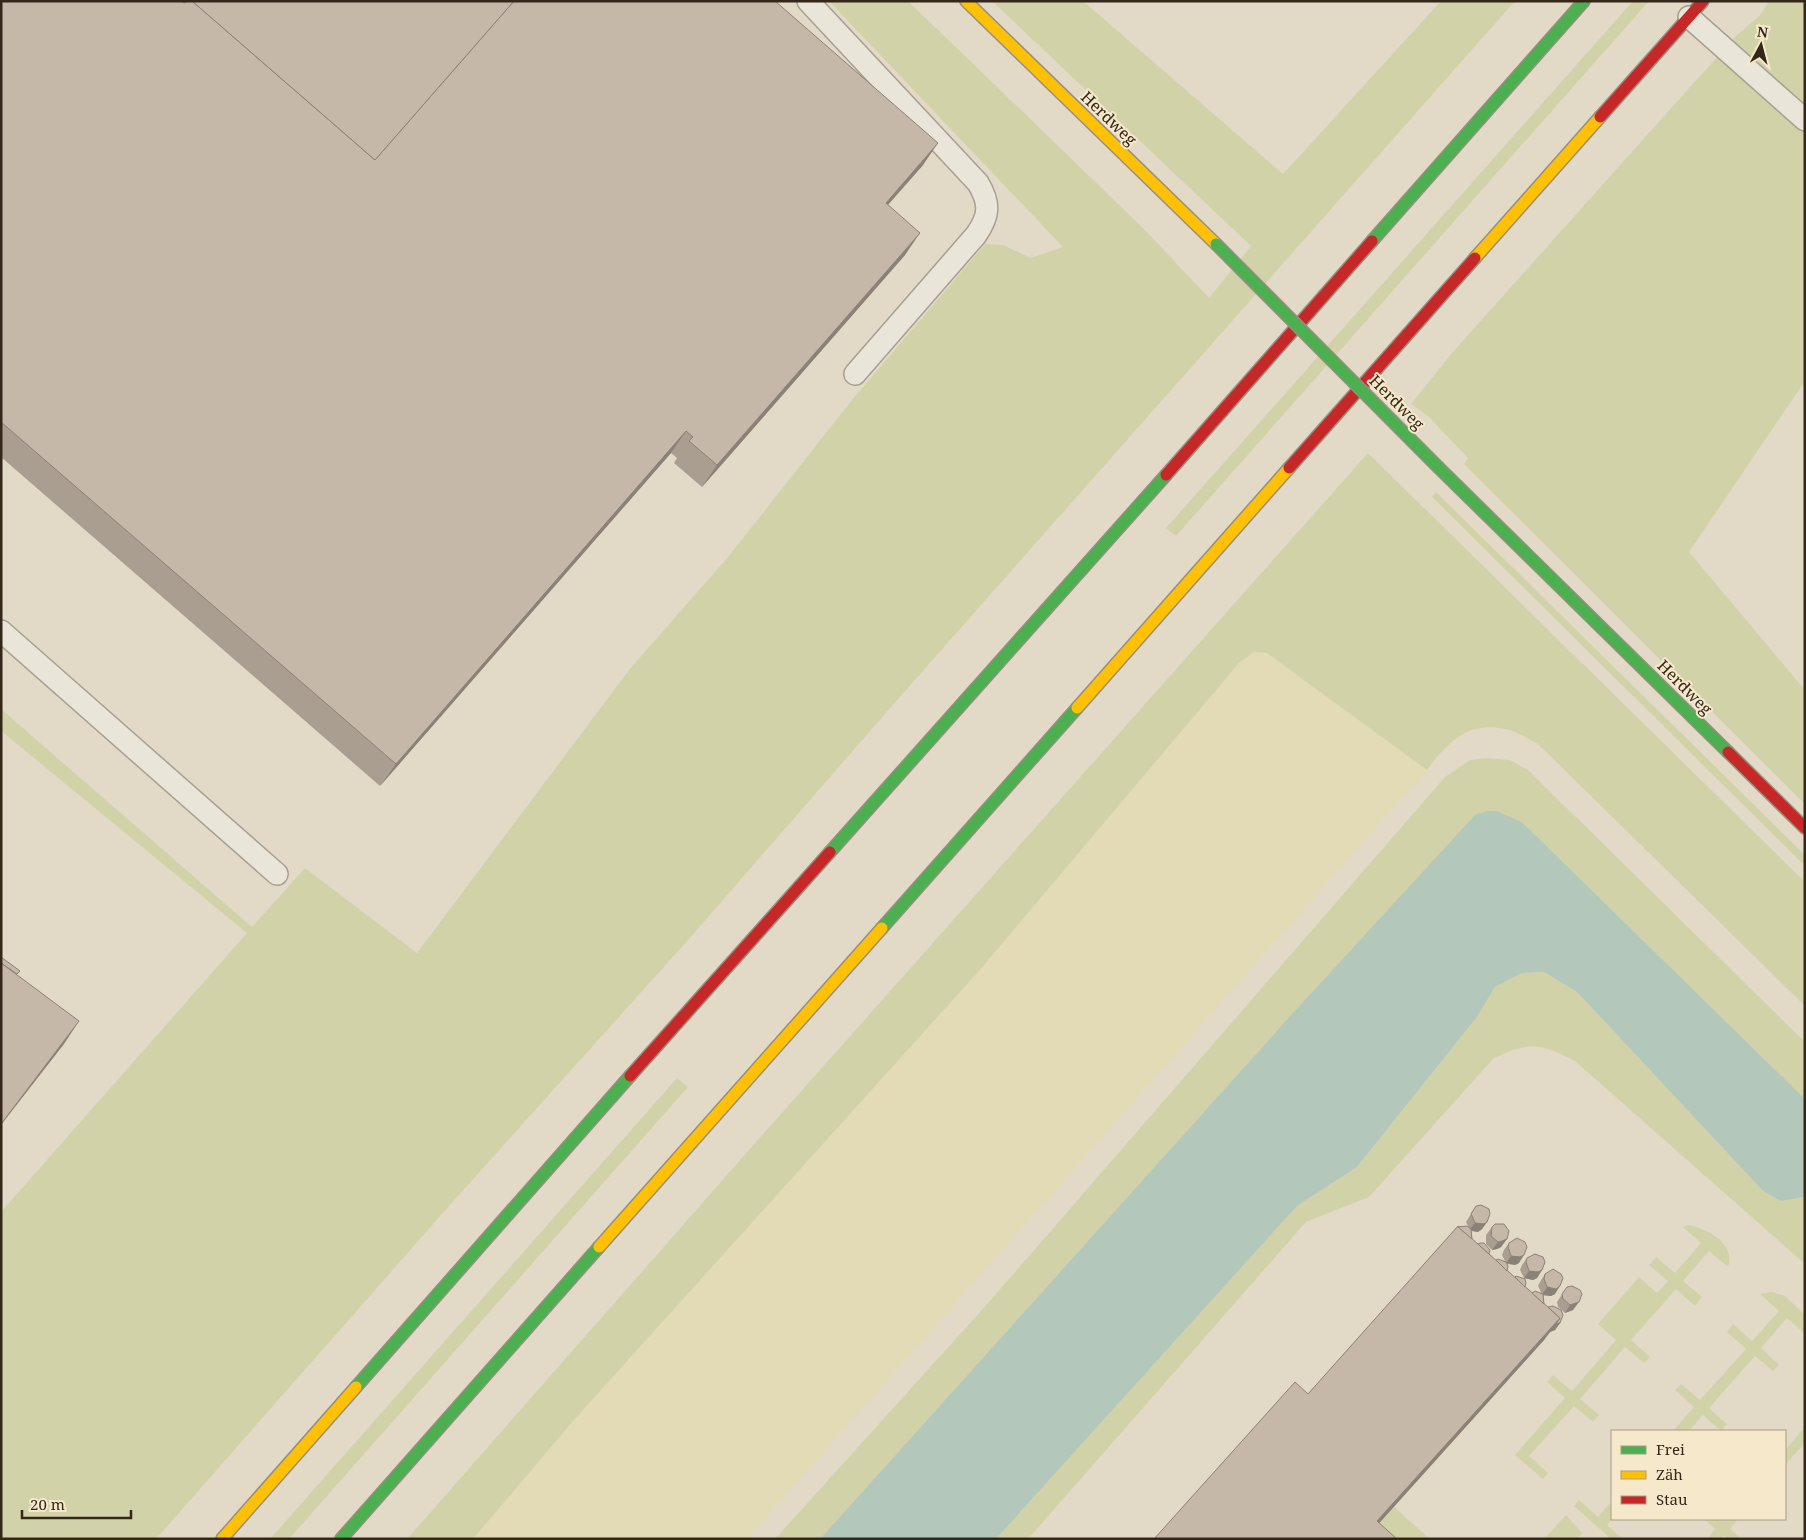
<svg xmlns="http://www.w3.org/2000/svg" width="1806" height="1540" viewBox="0 0 1806 1540" font-family="'Noto Serif',serif">
	<rect width="100%" height="100%" fill="#e2dac7"/>
	<path fill="#e3dab6" d="M1254 652 1267 653 1427 770 747 1539H473L573 1421 978 972 1239 663Z"/>
	<g fill="#d2d2a9">
		<path d="M829 1H908L1145 230 1209 298 1251 246 992 1H1083L1283 174 1441 1H1515L891 707 689 939 449 1206 156 1539H1V1212L247 933 1 731V709L252 927 305 868 417 953 629 670 728 557 852 400 985 244 1003 245 1031 258 1063 247Z"/>
		<path d="M1633 1H1649L1176 536 1166 528Z"/>
		<path d="M1770 1H1805V381L1689 552 1805 690V804L1464 464 1468 458 1428 416 1411 404 1452 353 1647 135 1736 36 1759 16Z"/>
		<path d="M1368 453 1805 882V1006L1538 744C1528 739 1516 731 1505 729 1468 721 1448 742 1427 770L1267 653 1254 652 1239 663 978 972 573 1421 473 1539H407L741 1159Z"/>
		<path d="M1436 492 1805 855V866L1432 497Z"/>
		<path d="M1486 758 1510 760 1528 770 1805 1042V1099L1523 823 1282 1025 820 1539H775L989 1302 1445 777 1470 760Z"/>
		<path d="M1544 972 1577 992 1763 1191 1803 1197 1805 1195V1264L1576 1062C1542 1043 1527 1041 1493 1059L1369 1197 1306 1222 1028 1539H996L1297 1206 1357 1167 1477 1017 1495 987 1522 973Z"/>
		<path d="M677 1078 688 1087 289 1539H270Z"/>
		<path d="M1688 1225C1707 1228 1736 1244 1728 1267L1709 1251 1683 1281 1702 1297 1695 1306 1676 1289 1631 1340 1650 1357 1644 1363 1625 1347 1580 1399 1599 1415 1593 1422 1574 1406 1529 1456 1548 1473 1543 1479 1515 1455 1565 1398 1547 1382 1553 1375 1572 1391 1616 1340 1598 1324 1639 1277 1657 1293 1668 1281 1649 1265 1656 1257 1675 1273 1701 1243 1683 1227Z"/>
		<path d="M1772 1292 1785 1296 1805 1315V1334L1787 1318 1761 1348 1779 1365 1773 1371 1755 1356 1709 1408 1727 1424 1721 1431 1703 1415 1689 1431H1673L1694 1407 1675 1390 1681 1384 1700 1400 1746 1349 1727 1332 1733 1324 1752 1341 1779 1311 1760 1294Z"/>
		<path d="M1805 1427V1443L1785 1465V1450Z"/>
		<path d="M1579 1500 1598 1517 1612 1501V1519L1607 1525 1623 1539H1611L1574 1506Z"/>
		<path d="M1394 1507 1430 1539H1365Z"/>
		<path d="M1566 1515 1582 1533 1577 1539H1544Z"/>
		<path d="M1704 1519H1718L1722 1521 1724 1519H1738L1730 1529 1741 1539H1727L1724 1536 1721 1539H1707L1715 1529Z"/>
	</g>
	<path fill="#b4c7bb" d="M1487 811H1497L1523 823 1805 1099V1195L1803 1197 1781 1201 1763 1191 1577 992 1544 972 1522 973 1495 987 1477 1017 1357 1167 1297 1206 996 1539H820L1282 1025 1475 815Z"/>
	<g fill="none" stroke-linecap="round" stroke-linejoin="round">
		<g stroke="#a79f91" stroke-width="24">
			<g id="lane">
				<path d="M808 1 978 183C990 203 990 215 976 235L855 374"/>
				<path d="M1689 17 1805 120"/>
				<path d="M1 631 277 874"/>
			</g>
		</g>
		<g stroke="#968e81" stroke-width="14">
			<g id="fast">
				<path d="M1372 241 1584 1"/>
				<path d="M1439 468 1728 752"/>
				<path d="M830 852 1166 475"/>
				<path d="M882 928 1077 708"/>
				<path d="M356 1387 630 1076"/>
				<path d="M341 1539 599 1247"/>
			</g>
		</g>
		<g stroke="#968e81" stroke-width="14">
			<g id="slow">
				<path d="M966 1 1216 244"/>
				<path d="M1475 258 1600 117"/>
				<path d="M1077 708 1289 468"/>
				<path d="M599 1247 882 928"/>
				<path d="M222 1539 356 1387"/>
			</g>
		</g>
		<g stroke="#968e81" stroke-width="14">
			<g id="jam">
				<path d="M1600 117 1703 1"/>
				<path d="M1289 468 1475 258"/>
				<path d="M1166 475 1372 241"/>
				<path d="M1728 752 1805 828"/>
				<path d="M630 1076 830 852"/>
			</g>
		</g>
		<use href="#lane" stroke="#eae5d9" stroke-width="21"/>
		<use href="#fast" stroke="#4caf50" stroke-width="11"/>
		<use href="#slow" stroke="#ffc107" stroke-width="11"/>
		<use href="#jam" stroke="#c62828" stroke-width="11"/>
		<g stroke="#968e81" stroke-width="14" stroke-linecap="butt">
			<path id="fast-bridge" d="M1216 244 1439 468"/>
		</g>
		<use href="#fast-bridge" stroke="#4caf50" stroke-width="11"/>
	</g>
	<g fill="#aa9e90">
		<path d="M1 1 923 165 888 205 905 255 702 487 674 463 677 458 671 453 380 786 1 457Z"/>
		<path d="M1476 1206 1487 1222 1482 1229 1478 1232 1471 1231 1472 1239 1496 1260 1505 1261 1502 1255 1504 1250 1509 1243 1519 1263 1515 1265 1507 1264V1271L1532 1293 1542 1294 1538 1286 1540 1282 1545 1274 1555 1294 1551 1296 1543 1295 1544 1304 1560 1323 1555 1330 1550 1332 1544 1340 1379 1523 1154 1539 1308 1394 1458 1227 1468 1226 1466 1222Z"/>
		<path d="M1492 1227 1507 1239 1501 1247 1497 1249 1492 1250 1486 1244V1235Z"/>
		<path d="M1527 1258 1542 1270 1537 1278 1533 1280 1524 1278 1520 1270 1522 1265Z"/>
		<path d="M1567 1287 1573 1310 1565 1313 1558 1307 1557 1302Z"/>
	</g>
	<g fill="#8b8176">
		<path d="M938 143 923 165 870 225 886 203Z"/>
		<path d="M920 233 905 255 702 487 717 465Z"/>
		<path d="M686 431 671 453 380 786 396 764Z"/>
		<path d="M79 1021 64 1044 1 1125V1124Z"/>
		<path d="M1487 1222 1482 1229 1478 1232 1469 1230 1475 1223Z"/>
		<path d="M1507 1239 1501 1247 1497 1249 1492 1250 1498 1242Z"/>
		<path d="M1524 1255 1519 1263 1515 1265 1506 1263 1511 1256Z"/>
		<path d="M1542 1270 1537 1278 1533 1280 1524 1278 1529 1271Z"/>
		<path d="M1560 1286 1555 1294 1551 1296 1542 1295 1547 1287Z"/>
		<path d="M1579 1302 1573 1310 1565 1313 1570 1305Z"/>
		<path d="M1560 1318V1323L1555 1330 1550 1332 1544 1340 1365 1539 1377 1521Z"/>
	</g>
	<g fill="#c6b8a8" stroke="#8b8176">
		<path d="M1 1H181L185 3 187 1H192L375 160 514 1H775L938 143 886 203 920 233 717 465 689 441 693 437 686 431 396 764 1 422Z"/>
		<path d="M192 1H514L375 160Z"/>
		<path d="M1 957 20 971 17 974 1 963Z"/>
		<path d="M1 963 79 1021 1 1124Z"/>
		<path d="M1481 1205 1489 1209 1490 1214 1487 1222 1484 1224 1475 1223 1471 1214 1476 1206Z"/>
		<path d="M1495 1224H1504L1509 1231 1507 1239 1502 1241 1498 1242 1491 1236 1492 1227Z"/>
		<path d="M1458 1226 1560 1318 1377 1521 1397 1539H1154L1295 1382 1308 1394Z"/>
		<path d="M1467 1226 1471 1229 1472 1239 1458 1227Z"/>
		<path d="M1517 1238 1525 1242 1527 1247 1524 1255 1520 1257 1511 1256 1508 1247 1509 1243Z"/>
		<path d="M1480 1243H1484L1490 1250 1489 1254 1478 1244Z"/>
		<path d="M1535 1254 1543 1257 1545 1262 1542 1270 1538 1272 1529 1271 1526 1262 1527 1258Z"/>
		<path d="M1498 1259 1506 1262 1508 1266 1507 1271 1496 1260Z"/>
		<path d="M1553 1269 1561 1274 1563 1278 1560 1286 1556 1289 1547 1287 1544 1279 1545 1274Z"/>
		<path d="M1516 1276 1525 1279 1526 1283 1525 1287 1515 1277Z"/>
		<path d="M1572 1286 1580 1290 1582 1294 1579 1302 1570 1305 1563 1299 1562 1294 1567 1287Z"/>
		<path d="M1535 1291 1543 1294 1544 1304 1532 1293Z"/>
		<path d="M1553 1306 1561 1310 1563 1315 1560 1323 1556 1324 1560 1318 1548 1307Z"/>
	</g>
	<g text-anchor="middle" stroke-width="4" stroke-linejoin="round" paint-order="stroke">
		<g font-size="16" fill="#34271a" stroke="#f6e9cb">
			<text transform="translate(1109 118) rotate(44)" y="6">Herdweg</text>
			<text transform="translate(1397 402) rotate(45)" y="6">Herdweg</text>
			<text transform="translate(1685 687) rotate(45)" y="6">Herdweg</text>
		</g>
	</g>
	<rect width="1806" height="1540" fill="none" stroke="#34271a" stroke-width="5"/>
	<rect x="1611" y="1430" width="175" height="90" fill="#f6e9cb" stroke="#a89b84"/>
	<rect x="1621" y="1446" width="25" height="8" fill="#4caf50" stroke="#a89b84"/>
	<text x="1656" y="1455" font-size="15" fill="#34271a">Frei</text>
	<rect x="1621" y="1471" width="25" height="8" fill="#ffc107" stroke="#a89b84"/>
	<text x="1656" y="1480" font-size="15" fill="#34271a">Zäh</text>
	<rect x="1621" y="1496" width="25" height="8" fill="#c62828" stroke="#a89b84"/>
	<text x="1656" y="1505" font-size="15" fill="#34271a">Stau</text>
	<g transform="translate(1761 45) rotate(7)" stroke="#f6e9cb" stroke-width="4" paint-order="stroke">
	<path d="M0-4L9 19L0 12L-9 19Z" fill="#34271a"/>
	<text y="-8" font-size="14" font-weight="bold" text-anchor="middle" fill="#34271a">N</text>
	</g>
	<path d="M22 1510v8h109v-8" fill="none" stroke="#34271a" stroke-width="2.5"/>
	<text x="30" y="1510" font-size="15" fill="#34271a" stroke="#f6e9cb" stroke-width="4" paint-order="stroke">20 m</text>
</svg>
